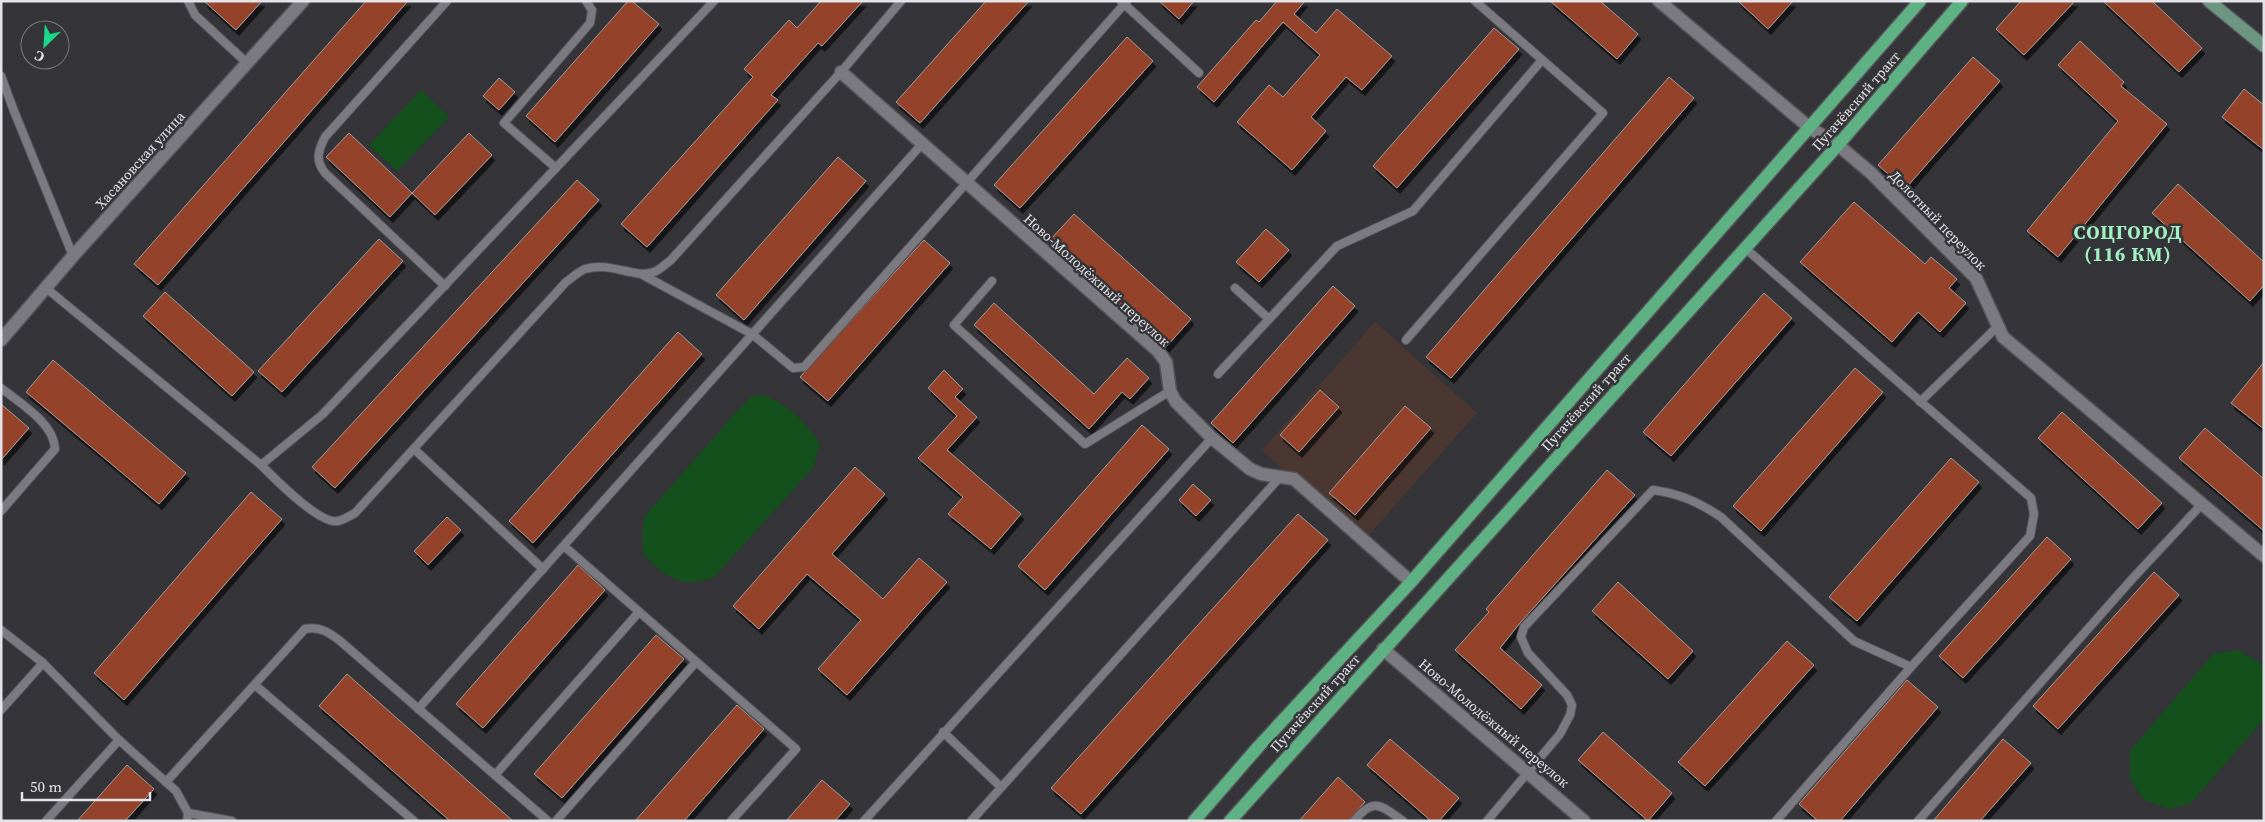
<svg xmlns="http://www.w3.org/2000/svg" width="2265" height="822" viewBox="0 0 2265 822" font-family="'Source Serif 4',serif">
	<defs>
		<filter id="shadow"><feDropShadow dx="3" dy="5.5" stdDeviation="0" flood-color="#0009"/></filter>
	</defs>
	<rect width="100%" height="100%" fill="#343439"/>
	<path fill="#4b3732" d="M1375 322 1477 413 1360 545 1262 450Z"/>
	<g fill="#14501b">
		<path d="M421 90 449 117 397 171 369 145Z"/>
		<path d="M763 395C788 404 807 422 820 445L813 468 714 577C682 590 666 577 644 555L642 535 645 516 738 410 751 397Z"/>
		<path d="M2238 650 2260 663 2264 668V719L2191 803 2169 809 2144 800 2130 779V751L2213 654Z"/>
	</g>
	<g fill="#94432a" stroke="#a29a98" filter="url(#shadow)">
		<path d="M204 1H262L236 30Z"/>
		<path d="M366 1H408L158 285 134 264Z"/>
		<path d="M628 1H632L659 24 555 142 526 116Z"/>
		<path d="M821 1H863L822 46 818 43 771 95 778 100 647 247 621 224 753 77 744 69 789 20 797 28Z"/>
		<path d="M986 1H1029L920 123 896 102Z"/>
		<path d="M1159 1H1194L1179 19Z"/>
		<path d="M1277 1H1305L1294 14 1316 33 1337 9 1392 56 1362 90 1346 77 1311 117 1326 131 1292 170 1237 122 1269 85 1283 97 1320 55 1283 22 1214 102 1197 87 1256 20 1259 22Z"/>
		<path d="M1550 1H1600L1638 34 1617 59Z"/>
		<path d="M1738 1H1793L1768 29Z"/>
		<path d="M2021 1H2075L2024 55 1996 29Z"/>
		<path d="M2103 1H2152L2202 48 2179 72Z"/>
		<path d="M1494 28 1519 49 1397 188 1373 166Z"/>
		<path d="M1127 37 1153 61 1020 208 994 185Z"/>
		<path d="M2080 41 2124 82 2121 86 2167 124 2058 257 2027 231 2118 121 2058 65Z"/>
		<path d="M1973 57 2000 81 1905 189 1878 165Z"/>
		<path d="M1669 77 1694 98 1451 378 1426 357Z"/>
		<path d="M499 78 515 92 499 110 483 96Z"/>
		<path d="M2244 89 2264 105V150L2222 117Z"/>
		<path d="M349 133 412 193 390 217 326 157Z"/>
		<path d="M469 133 492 155 435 215 412 193Z"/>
		<path d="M838 157 866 181 744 320 716 295Z"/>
		<path d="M577 180 599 200 335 488 312 467Z"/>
		<path d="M2178 184 2264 262V285L2250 301 2152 213Z"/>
		<path d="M1854 202 1925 264 1931 257 1957 279 1949 288 1966 303 1940 332 1918 312 1892 342 1800 262Z"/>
		<path d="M1074 214 1191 319 1166 347 1049 241Z"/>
		<path d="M1266 229 1289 250 1259 282 1236 262Z"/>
		<path d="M379 239 403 261 282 392 258 371Z"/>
		<path d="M924 240 950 263 828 401 800 377Z"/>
		<path d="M1333 286 1355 306 1233 443 1211 423Z"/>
		<path d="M165 292 254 372 232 396 143 316Z"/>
		<path d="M1764 293 1792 318 1671 456 1643 432Z"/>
		<path d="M994 303 1094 394 1127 358 1149 378 1130 399 1122 392 1089 429 974 325Z"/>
		<path d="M678 332 702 354 533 543 509 521Z"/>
		<path d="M53 360 186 473 159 504 26 392Z"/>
		<path d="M2264 362V429L2231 403Z"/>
		<path d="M1855 368 1883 392 1761 531 1733 506Z"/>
		<path d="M944 370 963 389 955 397 977 417 947 450 1021 514 991 549 948 514 963 497 918 458 957 416 928 388Z"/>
		<path d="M1320 390 1339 407 1299 452 1280 435Z"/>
		<path d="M1 404 29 428 1 460Z"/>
		<path d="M1405 406 1431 428 1355 515 1329 493Z"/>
		<path d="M2062 412 2162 503 2138 529 2038 438Z"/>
		<path d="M1142 425 1169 449 1045 590 1018 566Z"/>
		<path d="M2205 428 2264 479V531L2179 458Z"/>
		<path d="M1951 458 1979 482 1857 621 1829 597Z"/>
		<path d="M855 467 885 494 832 554 883 599 919 558 947 582 847 695 818 669 861 620 807 574 759 629 733 606Z"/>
		<path d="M1607 470 1635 495 1520 623 1500 648 1542 685 1521 709 1455 650 1489 612 1486 609Z"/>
		<path d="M1193 484 1211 500 1196 516 1179 500Z"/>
		<path d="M251 492 282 519 124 700 94 673Z"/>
		<path d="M1298 514 1328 540 1081 814 1051 788Z"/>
		<path d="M447 517 461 530 428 565 414 551Z"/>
		<path d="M2047 537 2071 559 1963 678 1939 656Z"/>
		<path d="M578 565 605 590 483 728 456 704Z"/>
		<path d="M2154 572 2179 595 2058 729 2033 706Z"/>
		<path d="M1618 582 1693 651 1668 679 1592 611Z"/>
		<path d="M656 635 684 659 562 798 534 774Z"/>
		<path d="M1787 641 1814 665 1705 786 1678 762Z"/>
		<path d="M347 674 513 821H450L319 706Z"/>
		<path d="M1907 680 1938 707 1840 821H1818L1799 804Z"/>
		<path d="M737 705 764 729 684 821H635Z"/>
		<path d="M1603 732 1672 793 1648 821 1578 760Z"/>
		<path d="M1390 739 1459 798 1439 821H1431L1367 765Z"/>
		<path d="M2003 739 2031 763 1980 821H1933Z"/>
		<path d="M127 765 154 789 125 821H77Z"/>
		<path d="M1338 777 1365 802 1348 821H1299Z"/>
		<path d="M822 780 850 804 835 821H786Z"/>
	</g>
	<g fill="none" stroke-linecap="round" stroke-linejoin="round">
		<g stroke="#545358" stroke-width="10">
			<g id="service">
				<path d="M188 1 195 15 247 63"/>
				<path d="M1121 1 1199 73"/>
				<path d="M1 76 14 111 73 256"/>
				<path d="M556 168 504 123 590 23 592 10 586 1"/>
				<path d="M1745 248 2031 498 2034 514 2030 536 1911 667 1776 821"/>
				<path d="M641 274 752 334 793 368 804 367 1127 1"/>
				<path d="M992 281 954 325 1085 444 1170 391"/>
				<path d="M445 286 325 173C315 160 318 151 325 137L447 1"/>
				<path d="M46 288 261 465C274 478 320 525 338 521 343 520 350 516 355 513L566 282C572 278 579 271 585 269 611 261 633 279 654 272 660 270 665 264 670 261L841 72 901 1"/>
				<path d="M1235 288 1269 319"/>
				<path d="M1406 340 1603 113 1475 1"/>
				<path d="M1218 374 1337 246 1413 211 1542 60"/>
				<path d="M1 388C20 403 54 423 55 449L1 511"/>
				<path d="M1920 402 1998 326"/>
				<path d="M414 449 543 569"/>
				<path d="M261 465 323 414 714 1"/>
				<path d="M564 546 796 749 731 821"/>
				<path d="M1 630 43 663 119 740 176 791 188 813 187 821"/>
				<path d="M255 685 414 821"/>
				<path d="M418 709 922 144"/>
				<path d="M1 710 43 663"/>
				<path d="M943 732 1001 787"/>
				<path d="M495 775 639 612"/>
				<path d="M166 782 305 629C319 626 328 632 339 640L548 821"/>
				<path d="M188 813 232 821"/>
				<path d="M46 821 119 740"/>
				<path d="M556 821 696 662"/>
				<path d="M864 821 1212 438"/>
				<path d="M971 821 1281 476"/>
				<path d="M1354 821C1374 797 1380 805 1403 821"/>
				<path d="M1487 821 1560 734 1570 715 1572 705 1567 695 1528 653 1521 637 1524 627 1653 490C1681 494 1698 502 1721 517L1854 641 1911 667"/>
				<path d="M1918 821 2133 578 2202 504"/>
			</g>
		</g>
		<g stroke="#545358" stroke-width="15">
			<g id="minor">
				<path d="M1659 1 1810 128 1838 145 1871 173 1976 278 2003 337 2264 556"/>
				<path d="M841 72 1158 351 1166 362 1170 391 1176 402 1212 438 1250 469 1261 474 1294 479 1411 582"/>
				<path d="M1 340 73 256 303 1"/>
				<path d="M1383 649 1584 821"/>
			</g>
		</g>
		<g stroke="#545358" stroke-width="15">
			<path id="secondary" d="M2209 1 2264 46"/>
		</g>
		<g stroke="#545358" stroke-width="15">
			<g id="primary">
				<path d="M1194 821 1259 746 1411 582 1920 1"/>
				<path d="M1230 821 1838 145 1962 1"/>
			</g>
		</g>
		<use href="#service" stroke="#7a7a80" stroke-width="8"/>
		<use href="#minor" stroke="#7a7a80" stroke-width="12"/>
		<use href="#secondary" stroke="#6c9681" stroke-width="12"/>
		<use href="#primary" stroke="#5eb182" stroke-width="12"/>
	</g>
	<g text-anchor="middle" stroke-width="5" stroke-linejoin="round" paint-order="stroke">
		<g font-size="14" fill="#e4e4e8" stroke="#343439">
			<text transform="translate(1856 101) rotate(-49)" y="5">Пугачёвский тракт</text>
			<text transform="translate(140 160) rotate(-48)" y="5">Хасановская улица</text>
			<text transform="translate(1938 220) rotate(46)" y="5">Долотный переулок</text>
			<text transform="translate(1097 280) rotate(42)" y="5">Ново-Молодёжный переулок</text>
			<text transform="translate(1586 402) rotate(-48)" y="5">Пугачёвский тракт</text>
			<text transform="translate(1315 703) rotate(-48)" y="5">Пугачёвский тракт</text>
			<text transform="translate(1494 723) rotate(40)" y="5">Ново-Молодёжный переулок</text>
		</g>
		<g font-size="19" font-weight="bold" letter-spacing="1" fill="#a3f1c3" stroke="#343439">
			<text x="2128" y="239">СОЦГОРОД<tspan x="2128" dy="22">(116 КМ)</tspan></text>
		</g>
	</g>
	<rect width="2265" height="822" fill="none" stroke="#e4e4e8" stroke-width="5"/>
	<g transform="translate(45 45) rotate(205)"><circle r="24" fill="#343439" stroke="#7a7a7f"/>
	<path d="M0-4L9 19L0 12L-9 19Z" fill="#1bd988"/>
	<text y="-8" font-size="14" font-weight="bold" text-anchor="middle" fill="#e4e4e8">С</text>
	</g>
	<path d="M22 792v8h128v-8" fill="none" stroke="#e4e4e8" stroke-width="2.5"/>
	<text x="30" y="792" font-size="15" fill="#e4e4e8" stroke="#343439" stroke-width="4" paint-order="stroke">50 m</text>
</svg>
